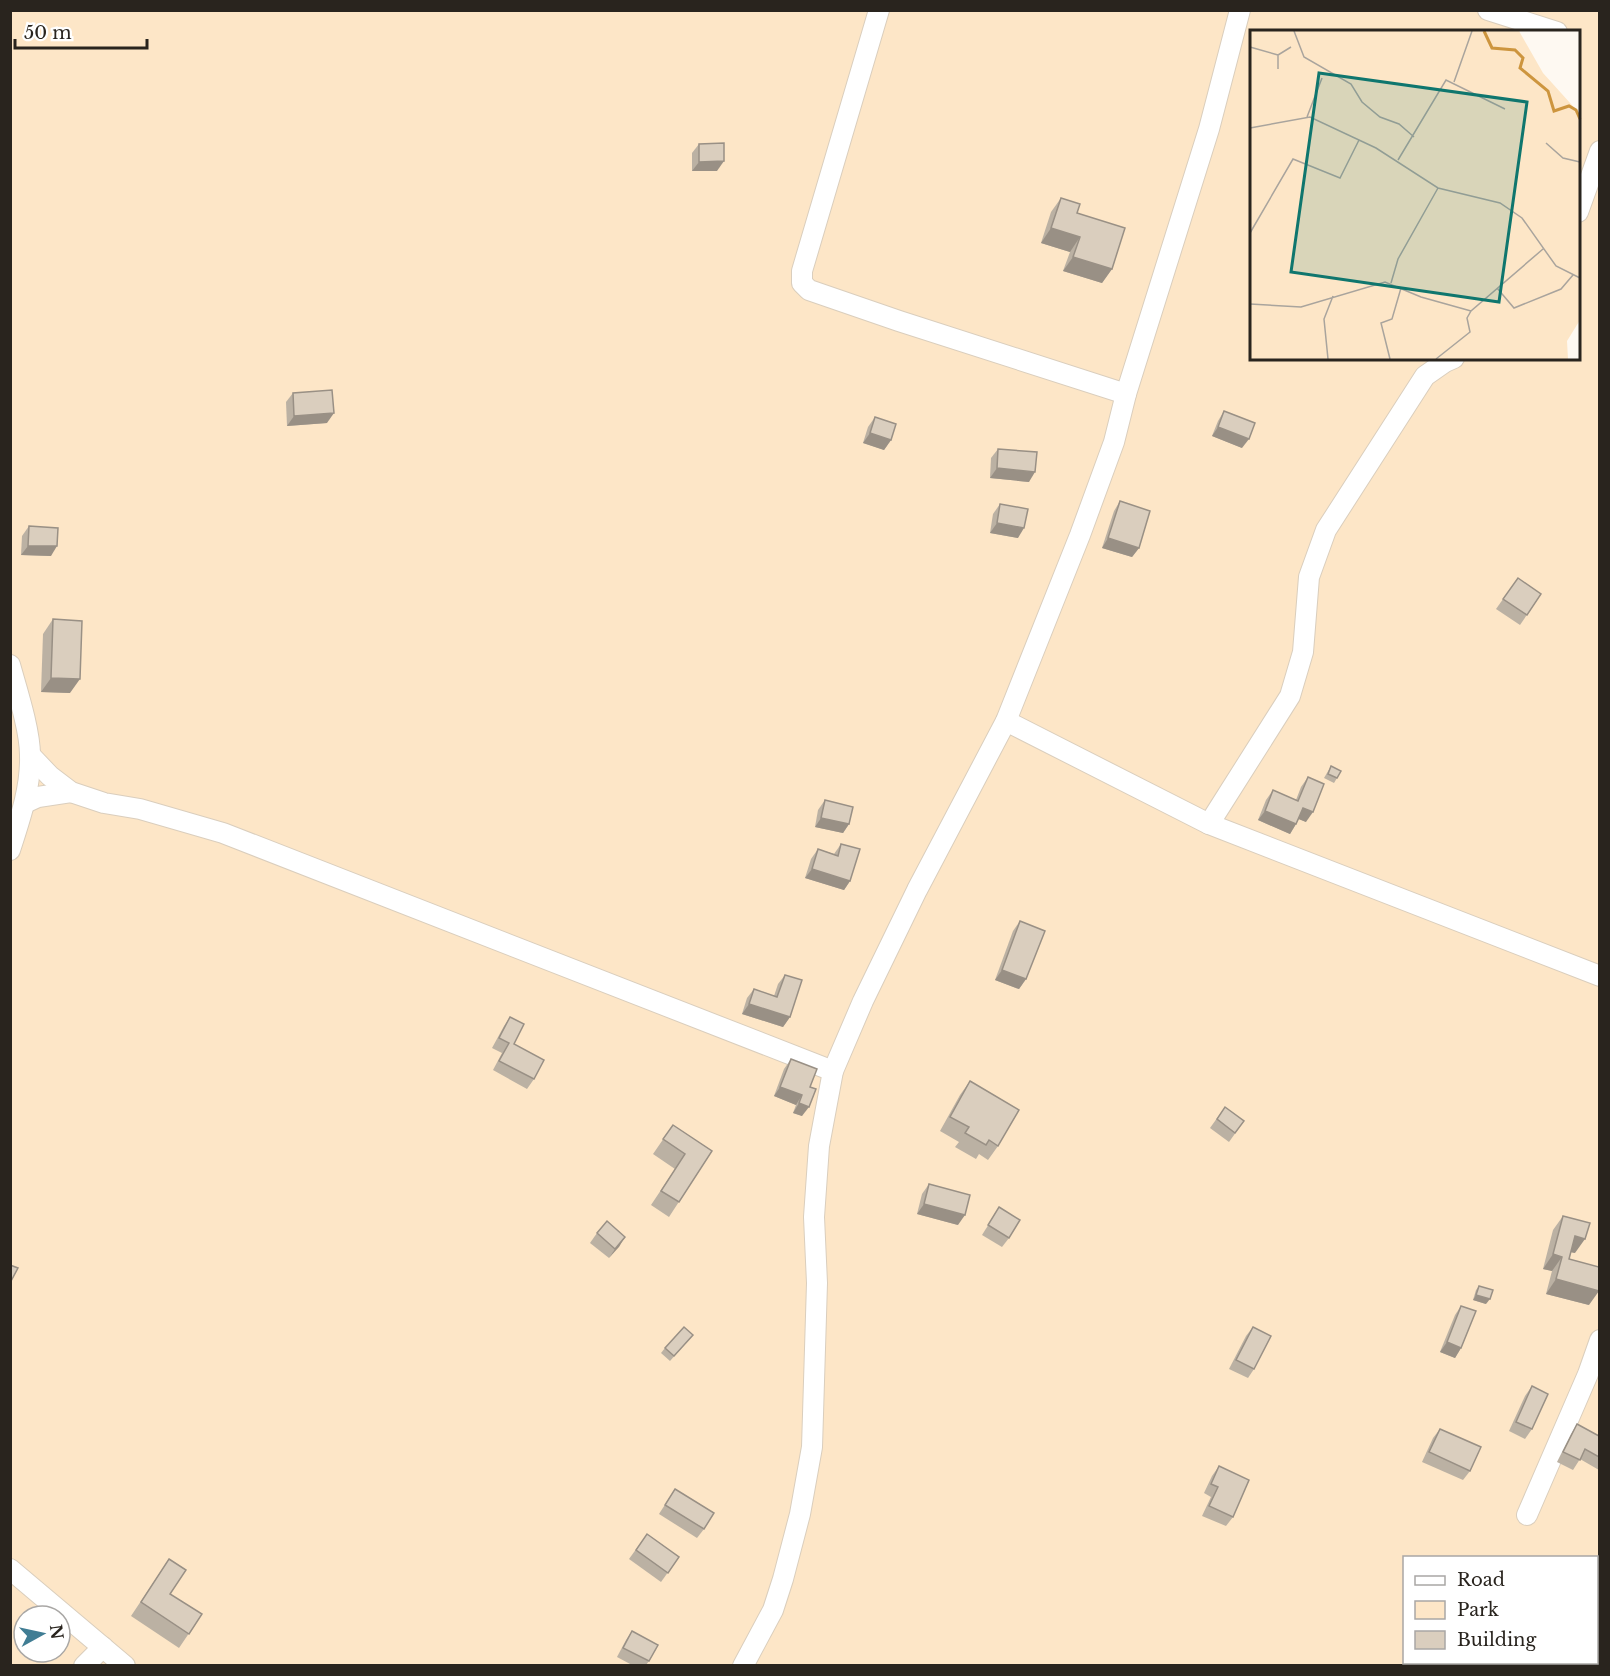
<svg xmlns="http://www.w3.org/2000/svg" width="1610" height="1676" viewBox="0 0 1610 1676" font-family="'Libre Baskerville',serif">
	<rect width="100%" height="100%" fill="#fef9f2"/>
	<path fill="#fde6c7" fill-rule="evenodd" d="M11 11H1599V1665L11 1666ZM1252 32H1578V358H1252ZM1404 1558H1596V1662H1404ZM24 1616H60V1652H24Z"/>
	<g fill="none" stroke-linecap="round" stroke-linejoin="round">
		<g stroke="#dacebd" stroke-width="22">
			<g id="minor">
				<path d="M879 10 802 271V283L809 290 899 321 1126 394"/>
				<path d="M1488 10 1557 32"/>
				<path d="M1578 212 1600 151"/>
				<path d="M10 665C17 690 30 730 30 755 31 788 20 819 10 850"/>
				<path d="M1006 721 1209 824 1600 976"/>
				<path d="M30 755 50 776 71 792 104 803 140 809 223 833 833 1071"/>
				<path d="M25 803 38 797 71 792"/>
				<path d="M1209 824 1290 696 1303 652 1309 577 1326 530 1425 376 1445 362 1454 358"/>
				<path d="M1527 1515 1588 1374 1600 1340"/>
				<path d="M10 1569 125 1666"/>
				<path d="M84 1666 103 1647"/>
				<path d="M743 1666 773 1610 783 1579 800 1514 812 1447 817 1283 814 1217 819 1146 833 1071 863 1001 917 890 1006 721 1080 535 1114 442 1126 394 1209 129 1240 10"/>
			</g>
		</g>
		<use href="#minor" stroke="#fff" stroke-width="20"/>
	</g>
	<g fill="#bbb1a3">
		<path d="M699 144 717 171H692V153Z"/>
		<path d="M1061 198 1077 213 1112 269 1102 283 1063 271 1070 252 1041 243 1051 212Z"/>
		<path d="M293 393 327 423 287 426 286 402Z"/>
		<path d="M1224 411 1242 448 1212 436 1218 421Z"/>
		<path d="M875 417 891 440 884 450 863 443 868 427Z"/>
		<path d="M998 449 1029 482 990 478 991 458Z"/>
		<path d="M1120 501 1139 548 1132 557 1102 548 1114 511Z"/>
		<path d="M1000 504 1018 538 990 533 993 514Z"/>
		<path d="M29 526 51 556 21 555 22 536Z"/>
		<path d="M1518 578 1541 594 1520 625 1496 609Z"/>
		<path d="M53 619 70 693 41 692 43 634Z"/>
		<path d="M1331 766 1337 778 1334 783 1324 778Z"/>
		<path d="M1308 777 1306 822 1299 819 1290 834 1258 820 1266 800 1273 790 1296 800 1301 787Z"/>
		<path d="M825 800 849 824 843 833 815 827 818 810Z"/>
		<path d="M841 844 850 881 844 890 805 878 811 859 818 849 834 854Z"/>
		<path d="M1020 921 1026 979 1019 989 995 980 1013 931Z"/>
		<path d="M785 975 790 1017 783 1027 742 1014 747 998 754 989 774 996 778 984Z"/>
		<path d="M510 1017 514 1044 534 1079 527 1089 493 1070 502 1053 492 1048 504 1026Z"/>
		<path d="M791 1059 810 1087 802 1116 793 1113 796 1105 774 1096 784 1069Z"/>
		<path d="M970 1081 998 1146 988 1160 979 1154 976 1159 955 1147 959 1142 940 1131 960 1095Z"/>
		<path d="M1225 1107 1244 1121 1229 1142 1210 1128Z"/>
		<path d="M673 1125 712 1151 669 1217 651 1205 675 1169 653 1154Z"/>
		<path d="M929 1184 958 1225 917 1214 922 1194Z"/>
		<path d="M999 1208 1009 1238 1002 1247 982 1235Z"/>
		<path d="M1563 1216 1575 1253 1571 1252 1569 1259 1589 1305 1546 1294 1552 1271 1543 1269 1553 1230Z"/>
		<path d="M597 1233 625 1237 609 1258 590 1243Z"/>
		<path d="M1479 1286 1486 1304 1473 1300 1476 1290Z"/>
		<path d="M1461 1306V1348L1455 1358 1440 1352 1455 1315Z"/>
		<path d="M1253 1327 1254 1369 1248 1378 1229 1369 1246 1336Z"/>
		<path d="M693 1335 670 1361 661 1353 665 1348Z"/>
		<path d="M1532 1386V1429L1525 1439 1509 1431 1525 1396Z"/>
		<path d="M1577 1424 1599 1436V1470L1580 1459 1573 1470 1557 1462 1571 1434Z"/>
		<path d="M1440 1429 1470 1471 1463 1480 1422 1462 1433 1438Z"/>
		<path d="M1219 1466 1233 1517 1226 1526 1202 1516 1211 1497 1204 1493 1212 1476Z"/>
		<path d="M675 1489 704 1529 697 1538 659 1514Z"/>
		<path d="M647 1534 679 1557 661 1582 629 1559Z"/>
		<path d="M169 1559 170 1594 202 1614 179 1648 131 1616Z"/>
		<path d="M632 1631 649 1661 646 1665H632L617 1657 626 1640Z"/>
	</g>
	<g fill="#999085">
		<path d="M724 161 717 171H692L699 162Z"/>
		<path d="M1051 228 1080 237 1070 252 1041 243Z"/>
		<path d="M1073 257 1112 269 1102 283 1063 271Z"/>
		<path d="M334 413 327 423 287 426 294 416Z"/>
		<path d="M1218 427 1249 439 1242 448 1212 436Z"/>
		<path d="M870 433 891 440 884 450 863 443Z"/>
		<path d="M997 468 1035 472 1029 482 990 478Z"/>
		<path d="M997 523 1024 528 1018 538 990 533Z"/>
		<path d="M1108 538 1139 548 1132 557 1102 548Z"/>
		<path d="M28 546H57L51 556 21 555Z"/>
		<path d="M51 678 80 679 70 693 41 692Z"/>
		<path d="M1303 808 1313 812 1306 822 1296 818Z"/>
		<path d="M1265 811 1296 824 1290 834 1258 820Z"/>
		<path d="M821 818 849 824 843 833 815 827Z"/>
		<path d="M812 869 850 881 844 890 805 878Z"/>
		<path d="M1002 970 1026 979 1019 989 995 980Z"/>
		<path d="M749 1004 790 1017 783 1027 742 1014Z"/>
		<path d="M780 1087 802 1095 796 1105 774 1096Z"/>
		<path d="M799 1103 809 1107 802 1116 793 1113Z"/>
		<path d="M924 1204 965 1215 958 1225 917 1214Z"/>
		<path d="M1575 1236 1585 1239 1575 1253 1565 1251Z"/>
		<path d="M625 1237 619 1247 609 1258 615 1249Z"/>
		<path d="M1553 1254 1562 1257 1552 1271 1543 1269Z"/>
		<path d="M1556 1279 1599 1291 1589 1305 1546 1294Z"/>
		<path d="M1476 1295 1490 1299 1486 1304 1473 1300Z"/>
		<path d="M1447 1342 1461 1348 1455 1358 1440 1352Z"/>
	</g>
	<g fill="#dacebe" stroke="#999085" stroke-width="1.5">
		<path d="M724 143V161L699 162V144Z"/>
		<path d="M1061 198 1080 204 1077 213 1125 228 1112 269 1073 257 1080 237 1051 228Z"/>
		<path d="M332 390 334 413 294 416 293 393Z"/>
		<path d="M1224 411 1255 423 1249 439 1218 427Z"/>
		<path d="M875 417 896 424 891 440 870 433Z"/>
		<path d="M998 449 1037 452 1035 472 997 468Z"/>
		<path d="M1120 501 1150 511 1139 548 1108 538Z"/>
		<path d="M1000 504 1028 509 1024 528 997 523Z"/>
		<path d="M29 526 58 528 57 546H28Z"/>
		<path d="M1518 578 1541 594 1527 615 1503 599Z"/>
		<path d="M53 619 82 621 80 679 51 678Z"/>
		<path d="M1331 766 1341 771 1337 778 1328 774Z"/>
		<path d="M1308 777 1324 784 1313 812 1303 808 1296 824 1265 811 1273 790 1298 801Z"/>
		<path d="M825 800 853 807 849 824 821 818Z"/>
		<path d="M841 844 860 849 850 881 812 869 818 849 838 856Z"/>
		<path d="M1020 921 1045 931 1026 979 1002 970Z"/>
		<path d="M785 975 802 980 790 1017 749 1004 754 989 777 997Z"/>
		<path d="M510 1017 524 1024 514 1044 544 1060 534 1079 499 1061 509 1043 499 1038Z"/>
		<path d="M791 1059 817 1069 810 1087 816 1089 809 1107 799 1103 802 1095 780 1087Z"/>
		<path d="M970 1081 1019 1110 998 1146 989 1140 986 1145 965 1133 969 1127 950 1117Z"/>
		<path d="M1225 1107 1244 1121 1235 1133 1217 1119Z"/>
		<path d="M673 1125 712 1151 679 1202 661 1191 685 1154 663 1139Z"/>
		<path d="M929 1184 970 1195 965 1215 924 1204Z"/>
		<path d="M999 1207 1020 1220 1009 1238 988 1225Z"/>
		<path d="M1563 1216 1590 1223 1585 1239 1575 1236 1569 1259 1599 1267V1291L1556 1279 1562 1257 1553 1254Z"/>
		<path d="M607 1221 625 1237 615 1249 597 1233Z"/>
		<path d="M10 1265 18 1268 10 1283Z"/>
		<path d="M1479 1286 1493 1290 1490 1299 1476 1295Z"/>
		<path d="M1461 1306 1476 1311 1461 1348 1447 1342Z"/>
		<path d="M684 1327 693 1335 674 1356 665 1348Z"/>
		<path d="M1253 1327 1271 1336 1254 1369 1236 1360Z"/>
		<path d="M1532 1386 1548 1394 1532 1429 1516 1422Z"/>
		<path d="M1577 1424 1599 1436V1457L1585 1449 1580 1460 1563 1452Z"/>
		<path d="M1440 1429 1481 1447 1470 1471 1429 1452Z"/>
		<path d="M1219 1466 1249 1480 1233 1517 1209 1506 1218 1487 1211 1484Z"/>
		<path d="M675 1489 714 1513 704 1529 665 1505Z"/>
		<path d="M647 1534 679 1557 668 1573 636 1550Z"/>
		<path d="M169 1559 186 1570 170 1594 202 1614 189 1634 141 1602Z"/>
		<path d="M632 1631 658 1645 649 1661 623 1648Z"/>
	</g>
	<g transform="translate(1250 30)">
		<rect width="330" height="330" fill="#fef9f2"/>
		<path d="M0 1H269L293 43 330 84V290L317 311 318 329H0Z" fill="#fde6c7"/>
		<path fill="none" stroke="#cd953e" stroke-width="3" d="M234 1 242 18 265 20 273 28 270 38 298 61 304 81 319 76 326 80 330 89"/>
		<path fill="none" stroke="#a9a49d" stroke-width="1.5" d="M44 1 54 27 101 54 112 72 130 87 149 94 164 107M0 17 28 25M28 39V25L41 17M204 52 222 1M57 87 72 48M0 98 60 87 126 118 188 158 250 173 272 188 306 236 330 248M296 113 313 128 330 132M148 130 196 50 255 79M0 203 43 129 90 148 109 110M141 253 148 229 188 158M247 258 264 278 311 259 323 245M0 274 51 277 135 252 171 267 221 281M78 329 74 289 83 266M140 329 131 293 142 289 151 258M186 329 220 302 217 288 221 281 293 219"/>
		<path fill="#0f766e" fill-opacity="0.15" stroke="#0f766e" stroke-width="3" d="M69 43 277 72 249 272 41 242Z"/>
		<rect width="330" height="330" fill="none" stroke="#29241e" stroke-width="3"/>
	</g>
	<rect width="1610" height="1676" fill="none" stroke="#29241e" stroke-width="24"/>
	<rect x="1403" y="1556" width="195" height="108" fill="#ffffff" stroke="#a9a7a5" stroke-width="1.5"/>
	<rect x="1415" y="1576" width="30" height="9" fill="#ffffff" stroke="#a9a7a5" stroke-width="1.5"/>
	<text x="1457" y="1586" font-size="18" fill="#29241e">Road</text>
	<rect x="1415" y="1601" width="30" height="18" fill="#fde6c7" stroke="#a9a7a5" stroke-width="1.5"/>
	<text x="1457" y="1616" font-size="18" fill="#29241e">Park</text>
	<rect x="1415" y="1631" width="30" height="18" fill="#dacebe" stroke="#a9a7a5" stroke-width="1.5"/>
	<text x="1457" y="1646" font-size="18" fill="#29241e">Building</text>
	<g transform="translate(42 1634) rotate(82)"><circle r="28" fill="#ffffff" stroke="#a9a7a5" stroke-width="1.5"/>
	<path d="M0-4.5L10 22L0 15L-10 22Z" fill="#407d94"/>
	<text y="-9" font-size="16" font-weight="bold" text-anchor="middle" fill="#29241e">N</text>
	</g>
	<path d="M15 39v9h132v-9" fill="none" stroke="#29241e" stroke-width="3"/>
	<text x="24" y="39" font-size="18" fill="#29241e" stroke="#ffffff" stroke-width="4.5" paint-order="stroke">50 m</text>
</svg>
